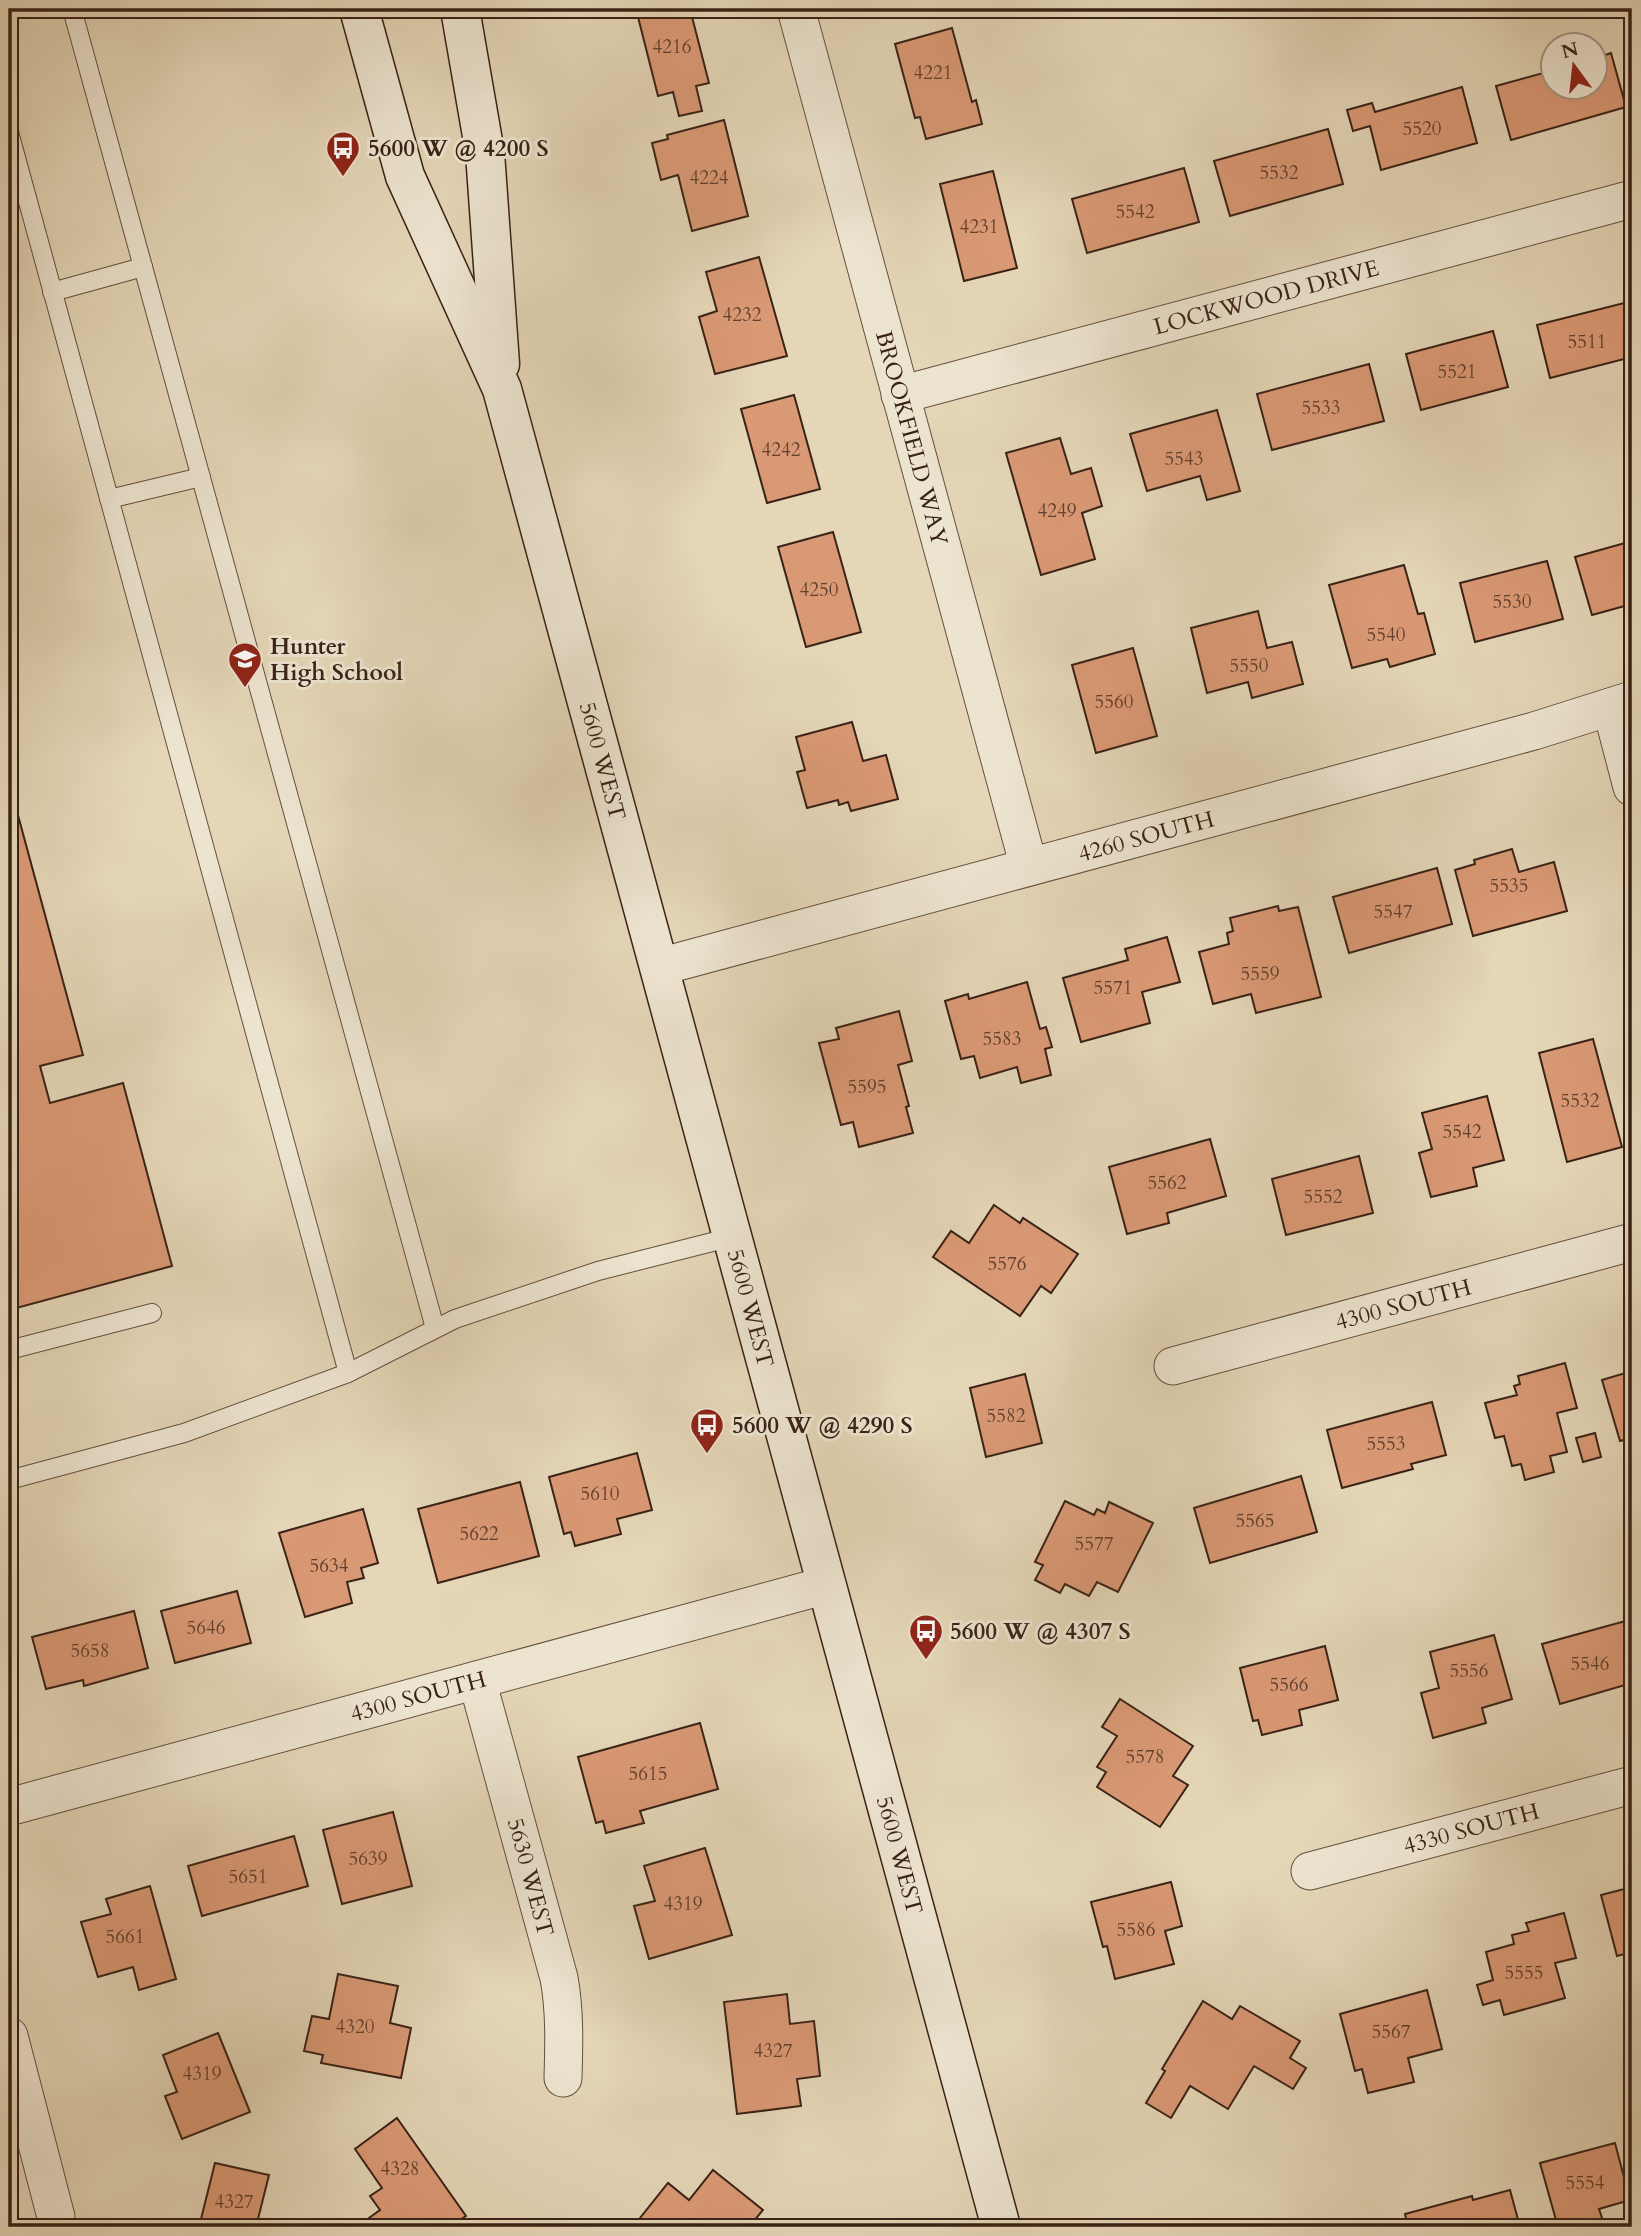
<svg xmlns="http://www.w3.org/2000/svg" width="1641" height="2236" viewBox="0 0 1641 2236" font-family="Cardo,serif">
	<rect width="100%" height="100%" fill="#e4d6b7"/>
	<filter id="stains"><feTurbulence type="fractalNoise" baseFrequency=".00286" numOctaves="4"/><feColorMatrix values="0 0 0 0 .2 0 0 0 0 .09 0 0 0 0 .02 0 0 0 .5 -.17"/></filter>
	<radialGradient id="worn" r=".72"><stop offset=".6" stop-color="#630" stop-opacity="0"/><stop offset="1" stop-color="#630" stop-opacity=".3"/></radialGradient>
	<g fill="#da9975" stroke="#392217" stroke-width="2">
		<path d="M636 9H690L709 83 696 86 702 111 679 116 673 92 658 96Z"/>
		<path d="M952 28 972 102 976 100 982 124 926 139 920 117 915 118 895 44Z"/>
		<path d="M1611 53 1626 107 1511 140 1496 86 1554 70V88H1596V58Z"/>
		<path d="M1462 87 1477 143 1381 170 1370 126 1353 131 1347 110 1372 103 1375 112Z"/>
		<path d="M724 120 748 216 692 231 678 175 661 180 652 143 668 139 667 135Z"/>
		<path d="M1328 129 1343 184 1230 216 1214 161Z"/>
		<path d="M1184 168 1199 222 1087 253 1072 199Z"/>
		<path d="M993 171 1017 268 964 281 940 184Z"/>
		<path d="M759 257 787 356 715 374 699 317 717 311 706 272Z"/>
		<path d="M1632 301V357L1550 378 1537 325Z"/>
		<path d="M1493 331 1508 387 1421 410 1406 354Z"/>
		<path d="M1369 364 1384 421 1272 450 1257 394Z"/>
		<path d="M794 395 820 489 767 503 741 409Z"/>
		<path d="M1217 410 1240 491 1207 500 1200 476 1147 491 1130 434Z"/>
		<path d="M1060 438 1071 474 1091 468 1102 506 1082 513 1095 559 1041 575 1006 453Z"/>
		<path d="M833 532 861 632 806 647 778 547Z"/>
		<path d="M1632 541V604L1592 615 1575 557Z"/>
		<path d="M1547 561 1563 619 1475 642 1460 583Z"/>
		<path d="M1404 565 1418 614 1424 613 1435 654 1390 667 1387 659 1352 668 1329 585Z"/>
		<path d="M1258 611 1267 648 1292 642 1303 684 1252 698 1248 682 1207 693 1191 628Z"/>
		<path d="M1133 648 1157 736 1096 753 1072 665Z"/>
		<path d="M852 722 863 761 886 755 898 799 851 811 848 802 839 805 838 800 807 808 797 772 805 770 796 737Z"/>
		<path d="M9 782 83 1055 40 1066 50 1103 123 1083 172 1266 9 1310Z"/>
		<path d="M1512 849 1519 872 1554 862 1567 911 1473 936 1455 870 1475 864 1474 860Z"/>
		<path d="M1437 868 1452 924 1349 953 1333 897Z"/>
		<path d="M1278 906 1279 911 1298 907 1321 997 1256 1013 1251 994 1213 1004 1199 952 1229 944 1227 933 1233 931 1230 918Z"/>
		<path d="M1167 937 1180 982 1142 992 1150 1023 1081 1042 1063 978 1128 960 1125 949Z"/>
		<path d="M1027 982 1040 1029 1046 1027 1052 1047 1045 1049 1051 1075 1021 1083 1017 1067 980 1078 974 1056 961 1059 945 1001 968 994 969 999Z"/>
		<path d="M899 1011 912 1061 898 1065 909 1106 906 1107 913 1133 859 1147 853 1122 841 1125 819 1043 839 1039 836 1028Z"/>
		<path d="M1593 1039 1622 1147 1567 1162 1539 1053Z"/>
		<path d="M1487 1096 1504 1160 1473 1168 1477 1186 1431 1197 1419 1153 1432 1149 1422 1113Z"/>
		<path d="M1210 1139 1226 1196 1167 1213 1169 1223 1127 1234 1109 1167Z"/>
		<path d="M1359 1156 1373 1213 1286 1235 1272 1179Z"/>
		<path d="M994 1205 1020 1223 1023 1218 1078 1254 1051 1293 1041 1286 1020 1316 933 1257 951 1231 969 1243Z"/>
		<path d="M1565 1363 1577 1408 1557 1413 1567 1452 1550 1456 1554 1472 1525 1480 1521 1464 1512 1466 1504 1436 1495 1438 1485 1403 1517 1395 1514 1386 1520 1384 1518 1376Z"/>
		<path d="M1632 1371V1438L1620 1441 1602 1380Z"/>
		<path d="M1025 1374 1042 1443 986 1457 970 1388Z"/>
		<path d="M1432 1402 1446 1455 1411 1464 1413 1469 1342 1488 1327 1430Z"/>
		<path d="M1595 1433 1601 1457 1583 1462 1576 1438Z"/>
		<path d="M637 1453 652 1510 617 1519 621 1534 575 1546 571 1532 564 1534 549 1477Z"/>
		<path d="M1301 1476 1317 1532 1210 1563 1194 1508Z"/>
		<path d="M520 1482 539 1556 438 1583 418 1509Z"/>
		<path d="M1065 1501 1094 1515 1097 1509 1105 1513 1109 1502 1153 1523 1118 1592 1097 1582 1089 1596 1065 1584 1060 1593 1035 1580 1043 1565 1035 1562Z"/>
		<path d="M363 1509 378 1563 361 1568 364 1578 347 1582 352 1603 305 1617 279 1533Z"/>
		<path d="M237 1591 251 1643 175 1663 161 1611Z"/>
		<path d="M134 1611 148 1668 84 1686 83 1680 46 1689 32 1637Z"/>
		<path d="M1629 1620 1632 1631V1683L1560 1704 1542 1644Z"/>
		<path d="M1494 1635 1512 1699 1482 1708 1486 1723 1433 1738 1421 1693 1439 1688 1430 1652Z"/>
		<path d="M1325 1646 1338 1700 1299 1710 1302 1725 1262 1735 1258 1720 1253 1721 1240 1668Z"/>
		<path d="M1120 1699 1193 1746 1173 1776 1188 1785 1160 1827 1097 1787 1106 1772 1097 1767 1117 1736 1102 1727Z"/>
		<path d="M700 1723 718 1789 640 1811 644 1823 606 1833 603 1821 596 1823 578 1757Z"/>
		<path d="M393 1812 412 1886 342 1904 323 1830Z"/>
		<path d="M294 1836 308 1886 202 1916 188 1866Z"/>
		<path d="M705 1848 732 1935 649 1959 634 1906 655 1901 644 1866Z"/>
		<path d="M1171 1882 1182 1926 1165 1931 1174 1964 1115 1979 1107 1946 1103 1947 1091 1902Z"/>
		<path d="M150 1886 176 1979 139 1990 133 1967 98 1977 81 1922 111 1914 106 1899Z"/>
		<path d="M1632 1887V1952L1617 1956 1601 1895Z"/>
		<path d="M1564 1913 1576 1958 1555 1963 1565 1998 1504 2015 1500 2000 1483 2005 1477 1985 1493 1980 1486 1952 1514 1944 1512 1935 1529 1931 1526 1923Z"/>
		<path d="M338 1974 398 1986 390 2023 411 2028 401 2078 321 2063 323 2055 304 2051 312 2016 329 2019Z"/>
		<path d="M1427 1990 1442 2049 1408 2058 1414 2082 1368 2093 1362 2069 1355 2071 1340 2014Z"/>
		<path d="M787 1994 790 2024 814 2021 820 2076 797 2079 801 2106 737 2114 724 2002Z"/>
		<path d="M1203 2001 1232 2019 1240 2006 1300 2041 1290 2058 1306 2068 1293 2089 1254 2066 1228 2109 1190 2086 1171 2118 1146 2103 1165 2071 1162 2069Z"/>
		<path d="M218 2033 250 2112 182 2139 165 2096 177 2092 163 2055Z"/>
		<path d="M397 2118 466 2216 449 2227H412L408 2221 399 2227H375L369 2218 380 2210 370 2196 382 2188 355 2149Z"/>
		<path d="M1615 2143 1630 2200 1599 2209 1603 2221 1580 2227H1563L1561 2219 1556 2220 1540 2163Z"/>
		<path d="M215 2163 269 2175 256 2227H199Z"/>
		<path d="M713 2170 763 2210 749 2227H641L636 2223 668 2183 689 2200Z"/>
		<path d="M1510 2190 1520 2227H1408L1405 2214 1472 2196 1473 2200Z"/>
		<path d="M1378 2221 1379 2227H1355Z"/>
		<path d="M598 2223V2227H551Z"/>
	</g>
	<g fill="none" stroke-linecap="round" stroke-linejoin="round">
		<g stroke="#644f3f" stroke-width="20">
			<g id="lane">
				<path d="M72 9 435 1328"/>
				<path d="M9 132 348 1373"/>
				<path d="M52 292 143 267"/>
				<path d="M109 499 201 477"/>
				<path d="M9 1350 152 1313"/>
				<path d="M9 1480 184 1433 348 1373 455 1319 598 1271 732 1237"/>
			</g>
		</g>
		<g stroke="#644f3f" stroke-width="39">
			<g id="street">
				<path d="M796 9 1029 867"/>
				<path d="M900 395 1632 199"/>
				<path d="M1611 707 1632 787"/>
				<path d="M659 967 1534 731 1632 700"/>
				<path d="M1173 1366 1632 1242"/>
				<path d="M477 1680 559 1978C565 2011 564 2044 563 2078"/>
				<path d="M9 1807 827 1585"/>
				<path d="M1310 1871 1632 1785"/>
				<path d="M9 2036 56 2217"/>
			</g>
		</g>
		<g stroke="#392217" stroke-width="41">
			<g id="secondary">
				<path d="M359 9 405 176 502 389 1001 2227"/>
				<path d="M460 9 485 153 500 364"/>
			</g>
		</g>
		<use href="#lane" stroke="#ede4d0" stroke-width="18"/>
		<use href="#street" stroke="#ede4d0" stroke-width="37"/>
		<use href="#secondary" stroke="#ede4d0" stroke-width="38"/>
	</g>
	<defs>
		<g id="bus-pin" transform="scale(1.75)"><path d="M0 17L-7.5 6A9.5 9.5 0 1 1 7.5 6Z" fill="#8f2418" stroke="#ede4d0"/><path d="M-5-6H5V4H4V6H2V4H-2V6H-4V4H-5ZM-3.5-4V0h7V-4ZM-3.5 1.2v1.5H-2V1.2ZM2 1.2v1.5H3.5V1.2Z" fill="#fff"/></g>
		<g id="school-pin" transform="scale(1.75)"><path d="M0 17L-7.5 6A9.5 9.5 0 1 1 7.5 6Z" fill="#8f2418" stroke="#ede4d0"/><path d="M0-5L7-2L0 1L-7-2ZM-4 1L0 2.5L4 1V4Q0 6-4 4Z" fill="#fff"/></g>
	</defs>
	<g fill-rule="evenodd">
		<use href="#bus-pin" x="343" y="148"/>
		<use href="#school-pin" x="245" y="659"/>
		<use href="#bus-pin" x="707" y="1425"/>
		<use href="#bus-pin" x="926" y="1631"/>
	</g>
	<g text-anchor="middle" stroke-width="6" stroke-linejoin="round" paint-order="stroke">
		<g font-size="19" fill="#61402e">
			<text x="672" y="53">4216</text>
			<text x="933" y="79">4221</text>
			<text x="1422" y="135">5520</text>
			<text x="1279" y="179">5532</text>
			<text x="709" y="184">4224</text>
			<text x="1135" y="218">5542</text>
			<text x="979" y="233">4231</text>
			<text x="742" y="321">4232</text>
			<text x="1587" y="348">5511</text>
			<text x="1457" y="378">5521</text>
			<text x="1321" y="414">5533</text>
			<text x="781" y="456">4242</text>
			<text x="1184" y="465">5543</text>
			<text x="1057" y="517">4249</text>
			<text x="819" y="596">4250</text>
			<text x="1512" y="608">5530</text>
			<text x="1386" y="641">5540</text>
			<text x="1249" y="672">5550</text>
			<text x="1114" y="708">5560</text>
			<text x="1509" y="892">5535</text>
			<text x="1393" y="918">5547</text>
			<text x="1260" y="980">5559</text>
			<text x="1113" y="994">5571</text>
			<text x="1002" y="1045">5583</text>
			<text x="867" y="1093">5595</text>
			<text x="1580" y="1107">5532</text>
			<text x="1462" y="1138">5542</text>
			<text x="1167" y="1189">5562</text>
			<text x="1323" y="1203">5552</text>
			<text x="1007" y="1270">5576</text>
			<text x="1006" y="1422">5582</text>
			<text x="1386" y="1450">5553</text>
			<text x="600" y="1500">5610</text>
			<text x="1255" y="1527">5565</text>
			<text x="479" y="1540">5622</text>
			<text x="1094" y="1550">5577</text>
			<text x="329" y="1572">5634</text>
			<text x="206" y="1634">5646</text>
			<text x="90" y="1657">5658</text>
			<text x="1590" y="1670">5546</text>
			<text x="1469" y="1677">5556</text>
			<text x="1289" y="1691">5566</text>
			<text x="1145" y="1763">5578</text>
			<text x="648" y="1780">5615</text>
			<text x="368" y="1865">5639</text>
			<text x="248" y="1883">5651</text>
			<text x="683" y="1910">4319</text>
			<text x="1136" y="1936">5586</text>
			<text x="125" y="1943">5661</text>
			<text x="1524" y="1979">5555</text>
			<text x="355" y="2033">4320</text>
			<text x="1391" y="2038">5567</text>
			<text x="773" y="2057">4327</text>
			<text x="202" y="2080">4319</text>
			<text x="400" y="2175">4328</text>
			<text x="1585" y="2189">5554</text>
			<text x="234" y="2208">4327</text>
		</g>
		<g font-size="23" font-weight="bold" fill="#392217" stroke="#ede4d0" text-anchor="start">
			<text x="368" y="156">5600 W @ 4200 S</text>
			<text x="270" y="654">Hunter<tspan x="270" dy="26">High School</tspan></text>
			<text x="732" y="1433">5600 W @ 4290 S</text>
			<text x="950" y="1639">5600 W @ 4307 S</text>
		</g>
		<g font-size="23" fill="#392217" stroke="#ede4d0">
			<text transform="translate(1266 297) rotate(-15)" y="8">LOCKWOOD DRIVE</text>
			<text transform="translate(912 438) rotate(75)" y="8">BROOKFIELD WAY</text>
			<text transform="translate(603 761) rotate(75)" y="8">5600 WEST</text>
			<text transform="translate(1146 836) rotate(-15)" y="8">4260 SOUTH</text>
			<text transform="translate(1403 1304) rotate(-15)" y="8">4300 SOUTH</text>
			<text transform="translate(751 1308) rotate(75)" y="8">5600 WEST</text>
			<text transform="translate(418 1696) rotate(-15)" y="8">4300 SOUTH</text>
			<text transform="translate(1471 1828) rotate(-15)" y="8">4330 SOUTH</text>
			<text transform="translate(900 1855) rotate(75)" y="8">5600 WEST</text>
			<text transform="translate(531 1877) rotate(75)" y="8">5630 WEST</text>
		</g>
	</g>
	<rect width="1641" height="2236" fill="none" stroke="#e4d6b7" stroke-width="35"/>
	<rect x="10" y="10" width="1620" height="2215" fill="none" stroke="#392217" stroke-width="3.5"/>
	<rect x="18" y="18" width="1606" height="2201" fill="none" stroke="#392217" stroke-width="2"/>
	<g transform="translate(1574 66) rotate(345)"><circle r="33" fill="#ede4d0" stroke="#a59686" stroke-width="2"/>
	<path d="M0-5L12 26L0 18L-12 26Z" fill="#8f2418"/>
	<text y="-10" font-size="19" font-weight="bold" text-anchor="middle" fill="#392217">N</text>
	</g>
	<rect width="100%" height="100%" filter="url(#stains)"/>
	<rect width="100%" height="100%" fill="url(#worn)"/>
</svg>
